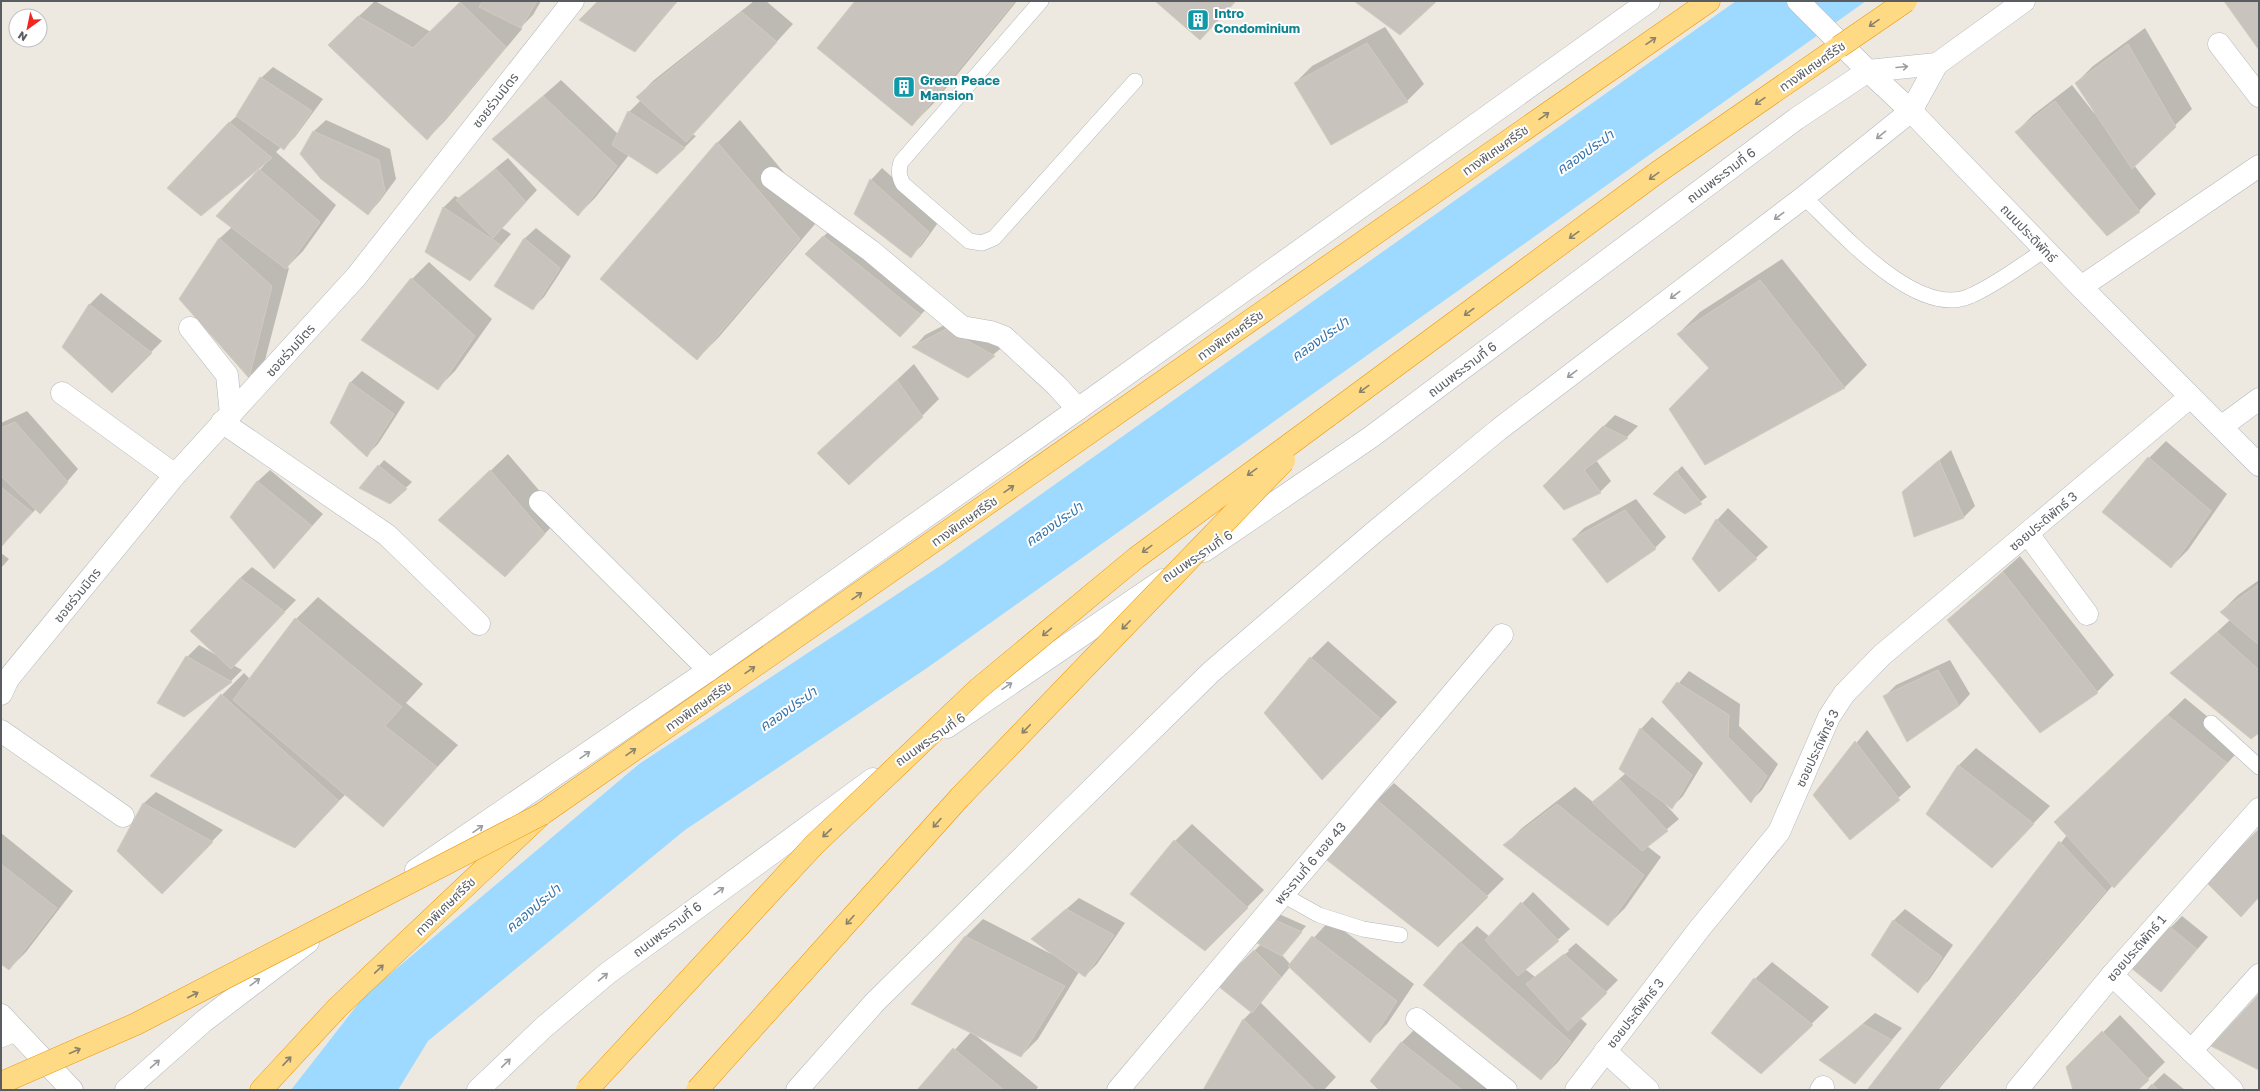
<svg xmlns="http://www.w3.org/2000/svg" width="2260" height="1091" viewBox="0 0 2260 1091" font-family="'Golos Text','Noto Sans Thai',sans-serif">
	<rect width="100%" height="100%" fill="#ede9e0"/>
	<path fill="#9edaff" d="M1736 1H1866L927 668 685 830 428 1041 398 1090H291L365 995 639 764 940 566Z"/>
	<g fill="#0003">
		<path d="M375 1 431 32 462 1H541L533 15 521 27 522 29 444 122 427 139 346 28Z"/>
		<path d="M599 1H678L635 51Z"/>
		<path d="M754 1H766L793 24 692 134 696 136 684 148 629 155 595 198 578 215 494 139 561 80 618 134 629 112 641 100 637 97 654 80Z"/>
		<path d="M857 1H1017L934 103 912 125Z"/>
		<path d="M1385 27 1424 84 1407 101 1295 83 1312 66Z"/>
		<path d="M2145 28 2192 109 2134 165 2156 194 2139 211 2107 235 2016 132 2033 115 2072 85 2094 113 2095 112 2076 83 2093 66Z"/>
		<path d="M273 67 323 99 295 137 284 148 281 147 276 152 336 205 303 251 287 267 289 268 265 360 249 377 180 299 220 238 232 227 218 216 266 163 229 123 240 113 261 78Z"/>
		<path d="M326 120 390 149 396 179 379 202 368 214 301 154 314 131Z"/>
		<path d="M740 120 821 217 719 337 697 359 601 279 718 142Z"/>
		<path d="M508 158 537 190 502 228 511 234 470 280 426 252 444 207 455 196 459 198Z"/>
		<path d="M882 168 940 220 922 245 911 256 855 214 871 180Z"/>
		<path d="M835 225 932 303 912 324 806 254Z"/>
		<path d="M536 228 571 256 544 297 533 308 524 239Z"/>
		<path d="M1782 259 1867 365 1845 387 1705 464 1710 368 1678 334 1700 312Z"/>
		<path d="M429 262 492 319 455 371 438 388 363 340 412 279Z"/>
		<path d="M101 293 162 341 112 392 63 346 90 304Z"/>
		<path d="M958 318 1006 344 968 376 914 347 925 335Z"/>
		<path d="M914 364 939 399 922 416 819 453Z"/>
		<path d="M362 371 405 402 378 444 367 455 331 422 351 382Z"/>
		<path d="M27 411 78 469 40 513 36 509 1 546V423Z"/>
		<path d="M1615 415 1638 426 1627 437 1596 460 1611 481 1600 492 1544 486Z"/>
		<path d="M2166 441 2227 494 2188 550 2171 567 2149 458Z"/>
		<path d="M1951 450 1975 506 1963 518 1903 492Z"/>
		<path d="M508 454 561 516 522 559 457 503Z"/>
		<path d="M384 460 412 482 390 503 361 487Z"/>
		<path d="M1682 466 1707 497 1685 513 1654 494Z"/>
		<path d="M270 470 323 514 285 556 231 517 258 481Z"/>
		<path d="M1636 499 1666 537 1655 548 1573 539 1584 528Z"/>
		<path d="M1728 508 1768 547 1719 591 1693 559 1717 520Z"/>
		<path d="M1 553 9 559 1 568Z"/>
		<path d="M2020 556 2114 675 2097 692 1948 620Z"/>
		<path d="M252 567 296 600 233 665 242 670 231 681 184 716 158 702 187 657 199 645 216 655 240 578Z"/>
		<path d="M2259 580V732L2172 673 2230 620 2221 612 2238 595Z"/>
		<path d="M318 597 423 684 406 703 458 745 383 825 346 794 316 824 222 695 244 673 250 679 296 619Z"/>
		<path d="M1328 641 1397 702 1339 762 1311 658Z"/>
		<path d="M1950 660 1970 694 1959 706 1884 697 1896 685Z"/>
		<path d="M1689 671 1740 704 1739 726 1778 764 1762 790 1751 801 1663 702Z"/>
		<path d="M2185 698 2243 746 2131 869 2113 885 1938 1090H1868L2067 835 2073 805Z"/>
		<path d="M1652 717 1703 763 1683 796 1672 807 1665 804 1679 819 1647 846 1661 857 1625 908 1608 925 1505 845 1522 828 1575 787 1593 802 1626 773 1620 769 1641 729Z"/>
		<path d="M1867 730 1911 787 1850 839 1814 795Z"/>
		<path d="M1976 748 2050 806 2009 849 1927 814 1959 765Z"/>
		<path d="M1394 783 1504 879 1438 945 1377 800Z"/>
		<path d="M156 792 223 830 173 882 119 851 144 803Z"/>
		<path d="M1192 824 1264 890 1205 950 1132 894 1175 841Z"/>
		<path d="M1 833 73 891 26 952 9 969 1 962Z"/>
		<path d="M1533 892 1570 929 1525 969 1535 977 1569 951 1568 950 1576 943 1618 980 1580 1018 1587 1024 1558 1062 1541 1079 1460 943 1477 926 1490 937Z"/>
		<path d="M1079 898 1125 923 1097 964 1085 976 1079 972 1038 1039 1021 1056 974 1034 1038 1087 1036 1090H918L971 1032 912 1004 966 936 983 919 1051 954 1032 939Z"/>
		<path d="M1905 909 1953 945 1929 980 1918 991 1873 954 1894 920Z"/>
		<path d="M1279 914 1306 926 1282 955 1290 964 1330 920 1414 984 1387 1024 1370 1041 1290 967 1261 1003 1336 1077 1324 1090H1204L1244 1019 1252 1011 1220 986 1261 944Z"/>
		<path d="M2182 916 2208 937 2161 991 2132 967Z"/>
		<path d="M1772 962 1829 1007 1761 1073 1713 1033 1755 979Z"/>
		<path d="M1875 1013 1902 1028 1855 1083 1821 1060Z"/>
		<path d="M2120 1015 2165 1062 2137 1090H2074L2068 1068Z"/>
		<path d="M1418 1026 1501 1090H1381L1401 1043Z"/>
		<path d="M2164 1073 2185 1090H2147Z"/>
	</g>
	<g fill="#c8c4bd" stroke="#d2cbbe">
		<path d="M483 1H537L521 28 479 7Z"/>
		<path d="M598 1H677L635 52 579 20Z"/>
		<path d="M855 1H1015L912 126 817 48Z"/>
		<path d="M1155 1H1236L1200 40Z"/>
		<path d="M1354 1H1437L1400 35Z"/>
		<path d="M2224 1H2259V50Z"/>
		<path d="M460 2 506 47 427 140 328 45 358 16 413 48Z"/>
		<path d="M742 12 777 42 686 142 636 97Z"/>
		<path d="M1367 43 1408 102 1331 145 1294 83Z"/>
		<path d="M2128 44 2176 127 2132 169 2075 83Z"/>
		<path d="M260 77 312 111 284 150 236 116Z"/>
		<path d="M543 96 617 166 578 216 492 139Z"/>
		<path d="M2055 101 2140 212 2107 236 2015 132Z"/>
		<path d="M628 111 685 148 657 174 612 145Z"/>
		<path d="M229 122 272 158 201 216 167 188Z"/>
		<path d="M313 131 379 160 385 191 368 215 321 179 300 154Z"/>
		<path d="M717 142 800 239 697 360 600 279Z"/>
		<path d="M259 169 320 222 286 269 216 216Z"/>
		<path d="M496 169 526 202 493 238 456 200Z"/>
		<path d="M870 179 929 232 911 258 854 214Z"/>
		<path d="M443 207 501 245 470 281 425 252Z"/>
		<path d="M823 236 921 315 900 337 805 254Z"/>
		<path d="M219 238 272 286 249 378 179 299Z"/>
		<path d="M524 238 560 268 533 310 494 286Z"/>
		<path d="M411 278 475 336 438 390 361 340Z"/>
		<path d="M1760 280 1845 388 1705 465 1669 409 1709 368 1677 334Z"/>
		<path d="M89 304 152 353 112 393 62 347Z"/>
		<path d="M946 329 995 356 968 378 912 347Z"/>
		<path d="M897 380 923 417 849 485 817 453Z"/>
		<path d="M350 382 394 414 367 457 330 423Z"/>
		<path d="M15 422 68 482 40 514 1 476V428Z"/>
		<path d="M1603 426 1628 438 1584 470 1601 493 1564 510 1543 486Z"/>
		<path d="M2148 457 2211 511 2171 568 2102 512Z"/>
		<path d="M1939 460 1964 518 1914 537 1902 492Z"/>
		<path d="M378 465 407 489 390 504 359 488Z"/>
		<path d="M490 470 545 534 505 577 438 520Z"/>
		<path d="M1676 471 1702 504 1685 514 1653 494Z"/>
		<path d="M257 481 312 526 274 569 230 517Z"/>
		<path d="M1 487 32 512 1 547Z"/>
		<path d="M1625 510 1656 549 1607 583 1572 539Z"/>
		<path d="M1716 519 1757 559 1719 592 1692 559Z"/>
		<path d="M2003 572 2098 693 2040 733 1947 620Z"/>
		<path d="M240 578 285 612 231 669 190 631Z"/>
		<path d="M2259 584V645L2220 612Z"/>
		<path d="M295 618 402 707 385 726 437 767 383 827 233 700Z"/>
		<path d="M2217 632 2259 670V733L2251 739 2170 673Z"/>
		<path d="M186 656 232 682 184 717 157 703Z"/>
		<path d="M1310 657 1381 719 1322 780 1264 713Z"/>
		<path d="M1938 670 1959 706 1907 742 1883 696Z"/>
		<path d="M1677 682 1729 715 1728 737 1767 776 1751 803 1662 702Z"/>
		<path d="M221 694 339 801 295 848 150 776Z"/>
		<path d="M2167 715 2227 763 2114 888 2054 822Z"/>
		<path d="M1640 728 1692 775 1672 809 1619 769Z"/>
		<path d="M1855 741 1900 800 1850 840 1813 795Z"/>
		<path d="M1958 765 2034 824 1992 868 1926 814Z"/>
		<path d="M1620 780 1668 831 1642 851 1592 802Z"/>
		<path d="M1376 799 1488 897 1438 947 1323 857Z"/>
		<path d="M143 803 213 842 162 894 117 851Z"/>
		<path d="M1557 804 1644 875 1608 926 1503 845Z"/>
		<path d="M2259 829V897L2241 917 2205 881Z"/>
		<path d="M1174 840 1248 908 1205 951 1130 894Z"/>
		<path d="M2059 841 2106 891 1936 1090H1867Z"/>
		<path d="M1 864 57 908 9 970 1 964Z"/>
		<path d="M1521 902 1559 941 1518 976 1485 940Z"/>
		<path d="M1066 909 1114 935 1085 977 1031 939Z"/>
		<path d="M1273 919 1302 932 1282 956 1257 943Z"/>
		<path d="M1893 920 1942 957 1918 993 1871 955Z"/>
		<path d="M2170 927 2197 949 2161 992 2131 968Z"/>
		<path d="M965 936 1065 986 1021 1057 911 1004Z"/>
		<path d="M1312 936 1397 1001 1370 1043 1288 966Z"/>
		<path d="M1460 942 1571 1042 1541 1080 1423 985Z"/>
		<path d="M1254 950 1281 977 1252 1013 1218 986Z"/>
		<path d="M1564 954 1607 993 1568 1031 1526 984Z"/>
		<path d="M1754 978 1813 1025 1761 1074 1711 1033Z"/>
		<path d="M2259 994V1070L2211 1046Z"/>
		<path d="M1243 1019 1315 1090H1203Z"/>
		<path d="M1863 1024 1892 1040 1855 1084 1819 1060Z"/>
		<path d="M2102 1031 2149 1080 2138 1090H2073L2066 1067Z"/>
		<path d="M1401 1042 1462 1090H1379L1370 1081Z"/>
		<path d="M953 1048 1004 1090H917Z"/>
		<path d="M2152 1084 2159 1090H2146Z"/>
	</g>
	<g fill="none" stroke-linecap="round" stroke-linejoin="round">
		<g stroke="#b3b7bc" stroke-width="16">
			<g id="service">
				<path d="M1041 1 901 162C898 171 899 177 903 184L969 241 982 243 994 238 1135 81"/>
				<path d="M1804 197C1839 230 1917 320 1970 296 1996 285 2021 265 2045 250"/>
				<path d="M2211 723 2259 767"/>
				<path d="M1283 895 1319 915 1363 929 1400 935"/>
				<path d="M1 1040 20 1032"/>
			</g>
		</g>
		<g stroke="#b3b7bc" stroke-width="23">
			<g id="minor">
				<path d="M2219 44 2259 96"/>
				<path d="M772 178 871 251 962 327 991 332 1004 337 1056 385 1078 409"/>
				<path d="M2081 287 2259 166"/>
				<path d="M190 328 227 375 231 414"/>
				<path d="M62 393 175 475"/>
				<path d="M222 422 387 535 479 624"/>
				<path d="M2221 427 2259 399"/>
				<path d="M540 502 709 670"/>
				<path d="M2028 534 2087 614"/>
				<path d="M1 694 8 679 175 475 356 277 573 1"/>
				<path d="M1 731 123 816"/>
				<path d="M416 870 709 670 1078 409 1649 1"/>
				<path d="M2112 975 2232 1090"/>
				<path d="M1 1015 72 1090"/>
				<path d="M1417 1019 1506 1090"/>
				<path d="M1605 1051 1648 1090"/>
				<path d="M2191 1051 2259 975"/>
				<path d="M126 1090 204 1021 308 942"/>
				<path d="M1118 1090 1502 635"/>
				<path d="M1576 1090 1700 928 1779 832 1829 717 1844 694 1882 655 2190 397"/>
				<path d="M1821 1090 1823 1087"/>
				<path d="M2017 1090 2112 975 2259 809"/>
			</g>
		</g>
		<g stroke="#b4b8be" stroke-width="23">
			<g id="secondary">
				<path d="M1798 1 1868 71 1911 111 2081 287 2259 465"/>
				<path d="M1204 551 1371 437 1796 119 1868 71 1937 64"/>
				<path d="M947 727 1163 580"/>
				<path d="M478 1090 544 1027 608 973 873 779"/>
				<path d="M797 1090 875 1002 1211 672 1372 534 1498 430 1804 197 1911 111 1937 64 2024 1"/>
			</g>
		</g>
		<g stroke="#ed9600" stroke-width="23">
			<g id="motorway">
				<path d="M1328 416 1658 172 1839 47"/>
				<path d="M261 1090 337 1008 542 814 1709 1"/>
			</g>
		</g>
		<use href="#service" stroke="#fff" stroke-width="15"/>
		<use href="#minor" stroke="#fff" stroke-width="22"/>
		<use href="#secondary" stroke="#fff" stroke-width="22"/>
		<use href="#motorway" stroke="#ffda85" stroke-width="22"/>
		<g stroke="#ed9600" stroke-width="23" stroke-linecap="butt">
			<g id="motorway-bridge">
				<path d="M1839 47 1906 1"/>
				<path d="M1 1083 136 1024 542 814"/>
				<path d="M587 1090 814 845 978 689 1136 558 1328 416"/>
				<path d="M697 1090 960 797 1284 461"/>
			</g>
		</g>
		<use href="#motorway-bridge" stroke="#ffda85" stroke-width="22"/>
	</g>
	<defs><path id="oneway-shaft" d="M-6 0H5M1.5-3L5.5 0L1.5 3" fill="none" stroke-width="1.6" stroke-linecap="round" stroke-linejoin="round"/></defs>
	<g stroke="#8b826c">
		<use href="#oneway-shaft" transform="translate(1874 23) rotate(145)"/>
		<use href="#oneway-shaft" transform="translate(1651 41) rotate(-35)"/>
		<use href="#oneway-shaft" transform="translate(1760 101) rotate(145)"/>
		<use href="#oneway-shaft" transform="translate(1544 116) rotate(-35)"/>
		<use href="#oneway-shaft" transform="translate(1654 176) rotate(144)"/>
		<use href="#oneway-shaft" transform="translate(1574 235) rotate(144)"/>
		<use href="#oneway-shaft" transform="translate(1469 312) rotate(144)"/>
		<use href="#oneway-shaft" transform="translate(1364 389) rotate(144)"/>
		<use href="#oneway-shaft" transform="translate(1252 472) rotate(144)"/>
		<use href="#oneway-shaft" transform="translate(1009 489) rotate(-35)"/>
		<use href="#oneway-shaft" transform="translate(1147 549) rotate(144)"/>
		<use href="#oneway-shaft" transform="translate(857 596) rotate(-35)"/>
		<use href="#oneway-shaft" transform="translate(1126 625) rotate(134)"/>
		<use href="#oneway-shaft" transform="translate(1047 632) rotate(140)"/>
		<use href="#oneway-shaft" transform="translate(750 670) rotate(-35)"/>
		<use href="#oneway-shaft" transform="translate(1026 729) rotate(134)"/>
		<use href="#oneway-shaft" transform="translate(631 752) rotate(-35)"/>
		<use href="#oneway-shaft" transform="translate(937 823) rotate(132)"/>
		<use href="#oneway-shaft" transform="translate(827 833) rotate(137)"/>
		<use href="#oneway-shaft" transform="translate(850 920) rotate(132)"/>
		<use href="#oneway-shaft" transform="translate(379 969) rotate(-44)"/>
		<use href="#oneway-shaft" transform="translate(193 995) rotate(-27)"/>
		<use href="#oneway-shaft" transform="translate(75 1051) rotate(-24)"/>
		<use href="#oneway-shaft" transform="translate(287 1061) rotate(-47)"/>
	</g>
	<g stroke="#9b9ea1">
		<use href="#oneway-shaft" transform="translate(1902 67) rotate(-5)"/>
		<use href="#oneway-shaft" transform="translate(1881 135) rotate(141)"/>
		<use href="#oneway-shaft" transform="translate(1779 216) rotate(143)"/>
		<use href="#oneway-shaft" transform="translate(1675 295) rotate(143)"/>
		<use href="#oneway-shaft" transform="translate(1572 374) rotate(143)"/>
		<use href="#oneway-shaft" transform="translate(1007 686) rotate(-34)"/>
		<use href="#oneway-shaft" transform="translate(585 755) rotate(-35)"/>
		<use href="#oneway-shaft" transform="translate(478 829) rotate(-35)"/>
		<use href="#oneway-shaft" transform="translate(719 891) rotate(-36)"/>
		<use href="#oneway-shaft" transform="translate(603 977) rotate(-40)"/>
		<use href="#oneway-shaft" transform="translate(255 982) rotate(-37)"/>
		<use href="#oneway-shaft" transform="translate(506 1063) rotate(-44)"/>
		<use href="#oneway-shaft" transform="translate(155 1064) rotate(-41)"/>
	</g>
	<defs>
		<g id="building-square" transform="scale(1.15)"><rect x="-9" y="-9" width="18" height="18" rx="4" fill="#0f9aa8" stroke="#fff"/><path d="M-4-6H4V6H1V3H-1V6H-4ZM-2.5-4.3h1.7v1.8h-1.7ZM.8-4.3h1.7v1.8H.8ZM-2.5-1h1.7V.8h-1.7ZM.8-1h1.7V.8H.8Z" fill="#fff"/></g>
	</defs>
	<g fill-rule="evenodd">
		<use href="#building-square" x="1198" y="20"/>
		<use href="#building-square" x="904" y="87"/>
	</g>
	<g text-anchor="middle" stroke-width="4" stroke-linejoin="round" paint-order="stroke">
		<g font-size="13" font-weight="bold" fill="#0d838f" stroke="#fff" text-anchor="start">
			<text x="1214" y="18">Intro<tspan x="1214" dy="15">Condominium</tspan></text>
			<text x="920" y="85">Green Peace<tspan x="920" dy="15">Mansion</tspan></text>
		</g>
		<g font-size="13" fill="#595d62" stroke="#fff">
			<text transform="translate(1812 66) rotate(-35)" y="5">ทางพิเศษศรีรัช</text>
			<text transform="translate(495 100) rotate(-52)" y="5">ซอยร่วมมิตร</text>
			<text transform="translate(1495 150) rotate(-35)" y="5">ทางพิเศษศรีรัช</text>
			<text transform="translate(1721 175) rotate(-37)" y="5">ถนนพระรามที่ 6</text>
			<text transform="translate(2029 233) rotate(46)" y="5">ถนนประดิพัทธ์</text>
			<text transform="translate(1230 335) rotate(-35)" y="5">ทางพิเศษศรีรัช</text>
			<text transform="translate(290 350) rotate(-48)" y="5">ซอยร่วมมิตร</text>
			<text transform="translate(1462 369) rotate(-37)" y="5">ถนนพระรามที่ 6</text>
			<text transform="translate(964 521) rotate(-35)" y="5">ทางพิเศษศรีรัช</text>
			<text transform="translate(2043 521) rotate(-40)" y="5">ซอยประดิพัทธ์ 3</text>
			<text transform="translate(1197 556) rotate(-34)" y="5">ถนนพระรามที่ 6</text>
			<text transform="translate(77 595) rotate(-51)" y="5">ซอยร่วมมิตร</text>
			<text transform="translate(698 706) rotate(-35)" y="5">ทางพิเศษศรีรัช</text>
			<text transform="translate(930 739) rotate(-35)" y="5">ถนนพระรามที่ 6</text>
			<text transform="translate(1817 748) rotate(-65)" y="5">ซอยประดิพัทธ์ 3</text>
			<text transform="translate(1310 863) rotate(-50)" y="5">พระรามที่ 6 ซอย 43</text>
			<text transform="translate(445 906) rotate(-44)" y="5">ทางพิเศษศรีรัช</text>
			<text transform="translate(667 929) rotate(-37)" y="5">ถนนพระรามที่ 6</text>
			<text transform="translate(2136 948) rotate(-49)" y="5">ซอยประดิพัทธ์ 1</text>
			<text transform="translate(1635 1013) rotate(-52)" y="5">ซอยประดิพัทธ์ 3</text>
		</g>
		<g font-size="14" font-style="italic" fill="#3475ad" stroke="#fff">
			<text transform="translate(1585 152) rotate(-35)" y="5">คลองประปา</text>
			<text transform="translate(1320 339) rotate(-35)" y="5">คลองประปา</text>
			<text transform="translate(1054 524) rotate(-35)" y="5">คลองประปา</text>
			<text transform="translate(788 709) rotate(-35)" y="5">คลองประปา</text>
			<text transform="translate(533 908) rotate(-40)" y="5">คลองประปา</text>
		</g>
	</g>
	<rect width="2260" height="1091" fill="none" stroke="#595d62" stroke-width="4"/>
	<g transform="translate(28 28) rotate(213)"><circle r="19" fill="#ffffff" stroke="#bdbec0"/>
	<path d="M0-3L7 15L0 10L-7 15Z" fill="#f32520"/>
	<text y="-6" font-size="11" font-weight="bold" text-anchor="middle" fill="#595d62">N</text>
	</g>
</svg>
